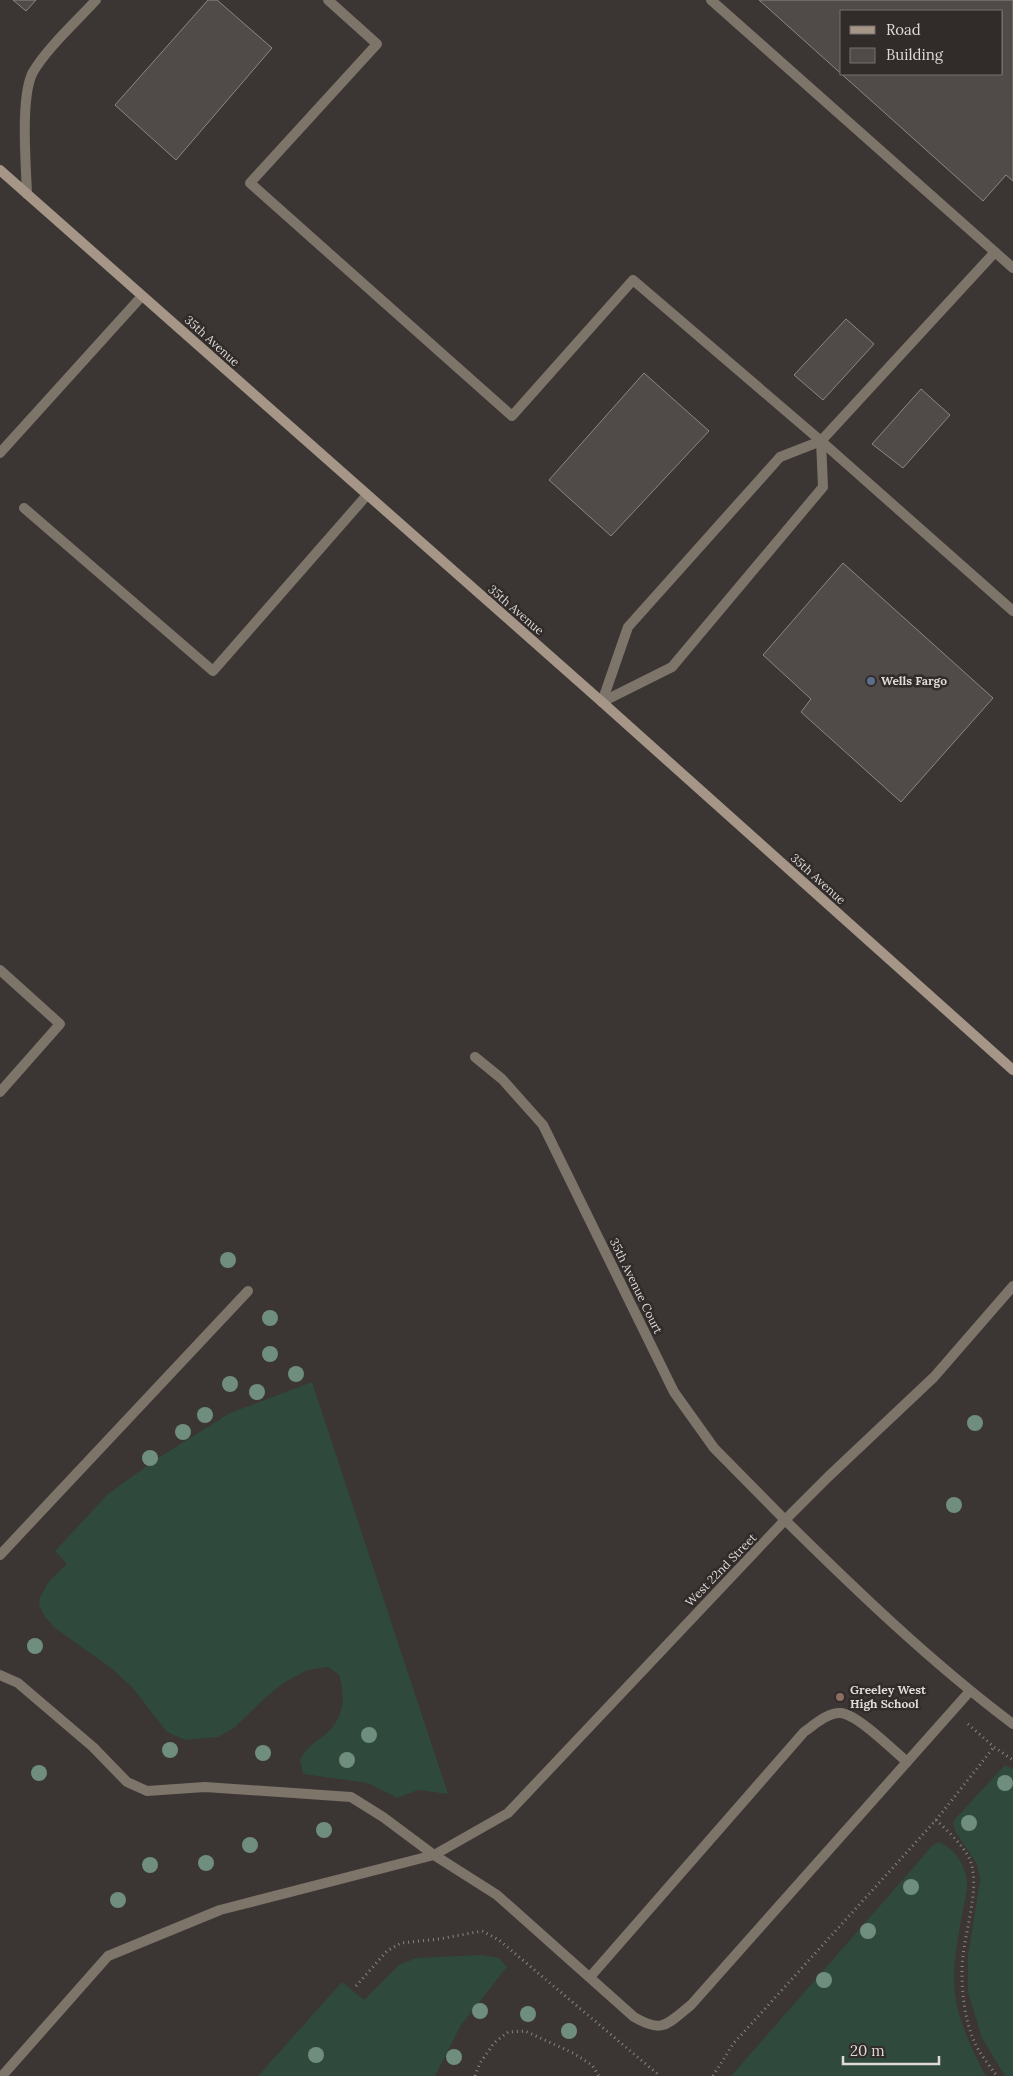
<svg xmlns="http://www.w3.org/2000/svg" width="1013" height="2076" viewBox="0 0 1013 2076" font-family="Lora,serif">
	<rect width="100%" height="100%" fill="#3b3533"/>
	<g fill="#2f493d">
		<path d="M312 1382 448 1794 418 1790 397 1798 368 1783 303 1774 300 1760C309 1743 318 1742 330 1730 345 1713 345 1695 339 1675L328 1667 308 1670 285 1682 266 1697 234 1728 218 1737 185 1740 167 1732 132 1687 111 1668 55 1628 45 1617 39 1606 40 1597 50 1580 67 1564 55 1551 108 1494 155 1460 230 1413Z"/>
		<path d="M1005 1765 1013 1769V2076H1005L982 2038 968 1992V1956L980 1880 977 1864 955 1831 953 1824 955 1819Z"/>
		<path d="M938 1842C954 1847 967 1867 967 1883 968 1892 964 1902 963 1910 958 1938 952 1965 955 1994 959 2023 972 2050 986 2076H731L919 1861 932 1846Z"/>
		<path d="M482 1955 499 1958 507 1967 461 2025 435 2076H258L342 1982 364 2000 399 1965 416 1958Z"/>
	</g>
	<g fill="#504a48" stroke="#8d8784" fill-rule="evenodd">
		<path d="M13 0H36L26 11Z"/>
		<path d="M208 0H217L272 48 176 160 115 105Z"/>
		<path d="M759 0H1013V181L1006 175 983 201ZM842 11H1002V74H842Z"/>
		<path d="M846 319 874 344 823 400 794 375Z"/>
		<path d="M644 373 709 431 611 536 549 480Z"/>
		<path d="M921 389 950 415 903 468 872 444Z"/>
		<path d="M843 563 993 698 901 802 801 712 811 699 763 655Z"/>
	</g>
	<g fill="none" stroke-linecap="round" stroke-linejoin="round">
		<g stroke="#8a8583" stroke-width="3" stroke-dasharray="1 4" stroke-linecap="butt">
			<path d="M968 1724 994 1747 1013 1760"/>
			<path d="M936 1820C947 1830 964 1846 970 1860 982 1890 961 1939 962 1973 962 1995 965 2020 974 2041 979 2053 989 2065 997 2076"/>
			<path d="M356 1986 387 1951 401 1943 439 1939 482 1931 499 1940 660 2076"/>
			<path d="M475 2076 480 2063 494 2043 508 2032 525 2031 573 2053 592 2065 599 2076"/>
			<path d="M713 2076 733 2044 936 1820 994 1747"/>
		</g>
		<g stroke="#7d746a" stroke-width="10">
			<path d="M328 0 377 44 250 183 512 416 633 280 821 441 1013 611"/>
			<path d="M711 0 1013 268"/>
			<path d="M27 194C26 165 20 96 33 72 47 48 77 21 96 0"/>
			<path d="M0 453 142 296"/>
			<path d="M24 508 213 671 367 495"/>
			<path d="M602 702 628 627 780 457 821 441 995 252"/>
			<path d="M602 702 672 667 823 487 821 441"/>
			<path d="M785 1520C858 1592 932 1663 1013 1724"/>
			<path d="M0 1555 248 1291"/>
			<path d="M0 1675 18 1683 93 1747 127 1782 147 1791 205 1787 351 1797 383 1817 434 1855 497 1895 634 2017C663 2034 667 2024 691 2005L970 1691"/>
			<path d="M590 1977 804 1732C814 1725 828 1712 841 1713 858 1715 893 1750 907 1762"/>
			<path d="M2 2076 108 1956 220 1910 434 1855"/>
		</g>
		<g stroke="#7d746a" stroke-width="10">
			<path d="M0 970 60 1024 0 1092"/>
			<path d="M475 1057 502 1079 543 1125 674 1392 714 1448 785 1520"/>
			<path d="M434 1855 508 1813 785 1520 828 1477 934 1377 1013 1286"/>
		</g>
		<path stroke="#a59687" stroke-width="10" d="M0 170 602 702 1013 1070"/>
	</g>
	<g fill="#708e7e">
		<circle cx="228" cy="1260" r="8"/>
		<circle cx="270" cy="1318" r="8"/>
		<circle cx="270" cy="1354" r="8"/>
		<circle cx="296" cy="1374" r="8"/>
		<circle cx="230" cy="1384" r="8"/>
		<circle cx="257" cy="1392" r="8"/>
		<circle cx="205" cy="1415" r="8"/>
		<circle cx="975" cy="1423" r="8"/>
		<circle cx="183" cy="1432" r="8"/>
		<circle cx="150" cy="1458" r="8"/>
		<circle cx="954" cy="1505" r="8"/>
		<circle cx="35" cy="1646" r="8"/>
		<circle cx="369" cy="1735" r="8"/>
		<circle cx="170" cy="1750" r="8"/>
		<circle cx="263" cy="1753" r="8"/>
		<circle cx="347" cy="1760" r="8"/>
		<circle cx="39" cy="1773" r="8"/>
		<circle cx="1005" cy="1783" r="8"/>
		<circle cx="969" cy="1823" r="8"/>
		<circle cx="324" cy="1830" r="8"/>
		<circle cx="250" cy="1845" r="8"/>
		<circle cx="206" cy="1863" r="8"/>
		<circle cx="150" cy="1865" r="8"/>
		<circle cx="911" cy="1887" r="8"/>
		<circle cx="118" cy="1900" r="8"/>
		<circle cx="868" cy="1931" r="8"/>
		<circle cx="824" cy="1980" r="8"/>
		<circle cx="480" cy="2011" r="8"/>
		<circle cx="528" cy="2014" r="8"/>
		<circle cx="569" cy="2031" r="8"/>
		<circle cx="316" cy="2055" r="8"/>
		<circle cx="454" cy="2057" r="8"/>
	</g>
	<circle fill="#5c6f8a" stroke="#312b29" stroke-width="2" cx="871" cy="681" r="5"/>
	<circle fill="#8d6e63" stroke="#312b29" stroke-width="2" cx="840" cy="1697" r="5"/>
	<g text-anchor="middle" stroke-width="5" stroke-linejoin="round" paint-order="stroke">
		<g font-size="12" fill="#dddad8" stroke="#312b29">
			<text transform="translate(212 341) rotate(42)" y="4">35th Avenue</text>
			<text transform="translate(516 610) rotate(41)" y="4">35th Avenue</text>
			<text transform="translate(818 879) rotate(42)" y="4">35th Avenue</text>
			<text transform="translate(636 1286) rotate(64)" y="4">35th Avenue Court</text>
			<text transform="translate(721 1570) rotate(-46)" y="4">West 22nd Street</text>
		</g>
		<g font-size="12" font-weight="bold" fill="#dddad8" stroke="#312b29" text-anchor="start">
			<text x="881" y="685">Wells Fargo</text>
			<text x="850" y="1694">Greeley West<tspan x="850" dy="14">High School</tspan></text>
		</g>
	</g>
	<rect x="840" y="10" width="162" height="65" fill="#312b29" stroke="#76716f"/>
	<rect x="850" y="26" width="25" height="8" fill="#a59687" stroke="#76716f"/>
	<text x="886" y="35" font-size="15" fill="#dddad8">Road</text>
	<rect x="850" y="48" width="25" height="15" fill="#504a48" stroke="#76716f"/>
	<text x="886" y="60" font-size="15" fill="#dddad8">Building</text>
	<path d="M843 2056v8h96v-8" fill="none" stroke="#dddad8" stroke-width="2.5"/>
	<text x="850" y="2056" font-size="15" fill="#dddad8" stroke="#312b29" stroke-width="4" paint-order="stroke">20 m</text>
</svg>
